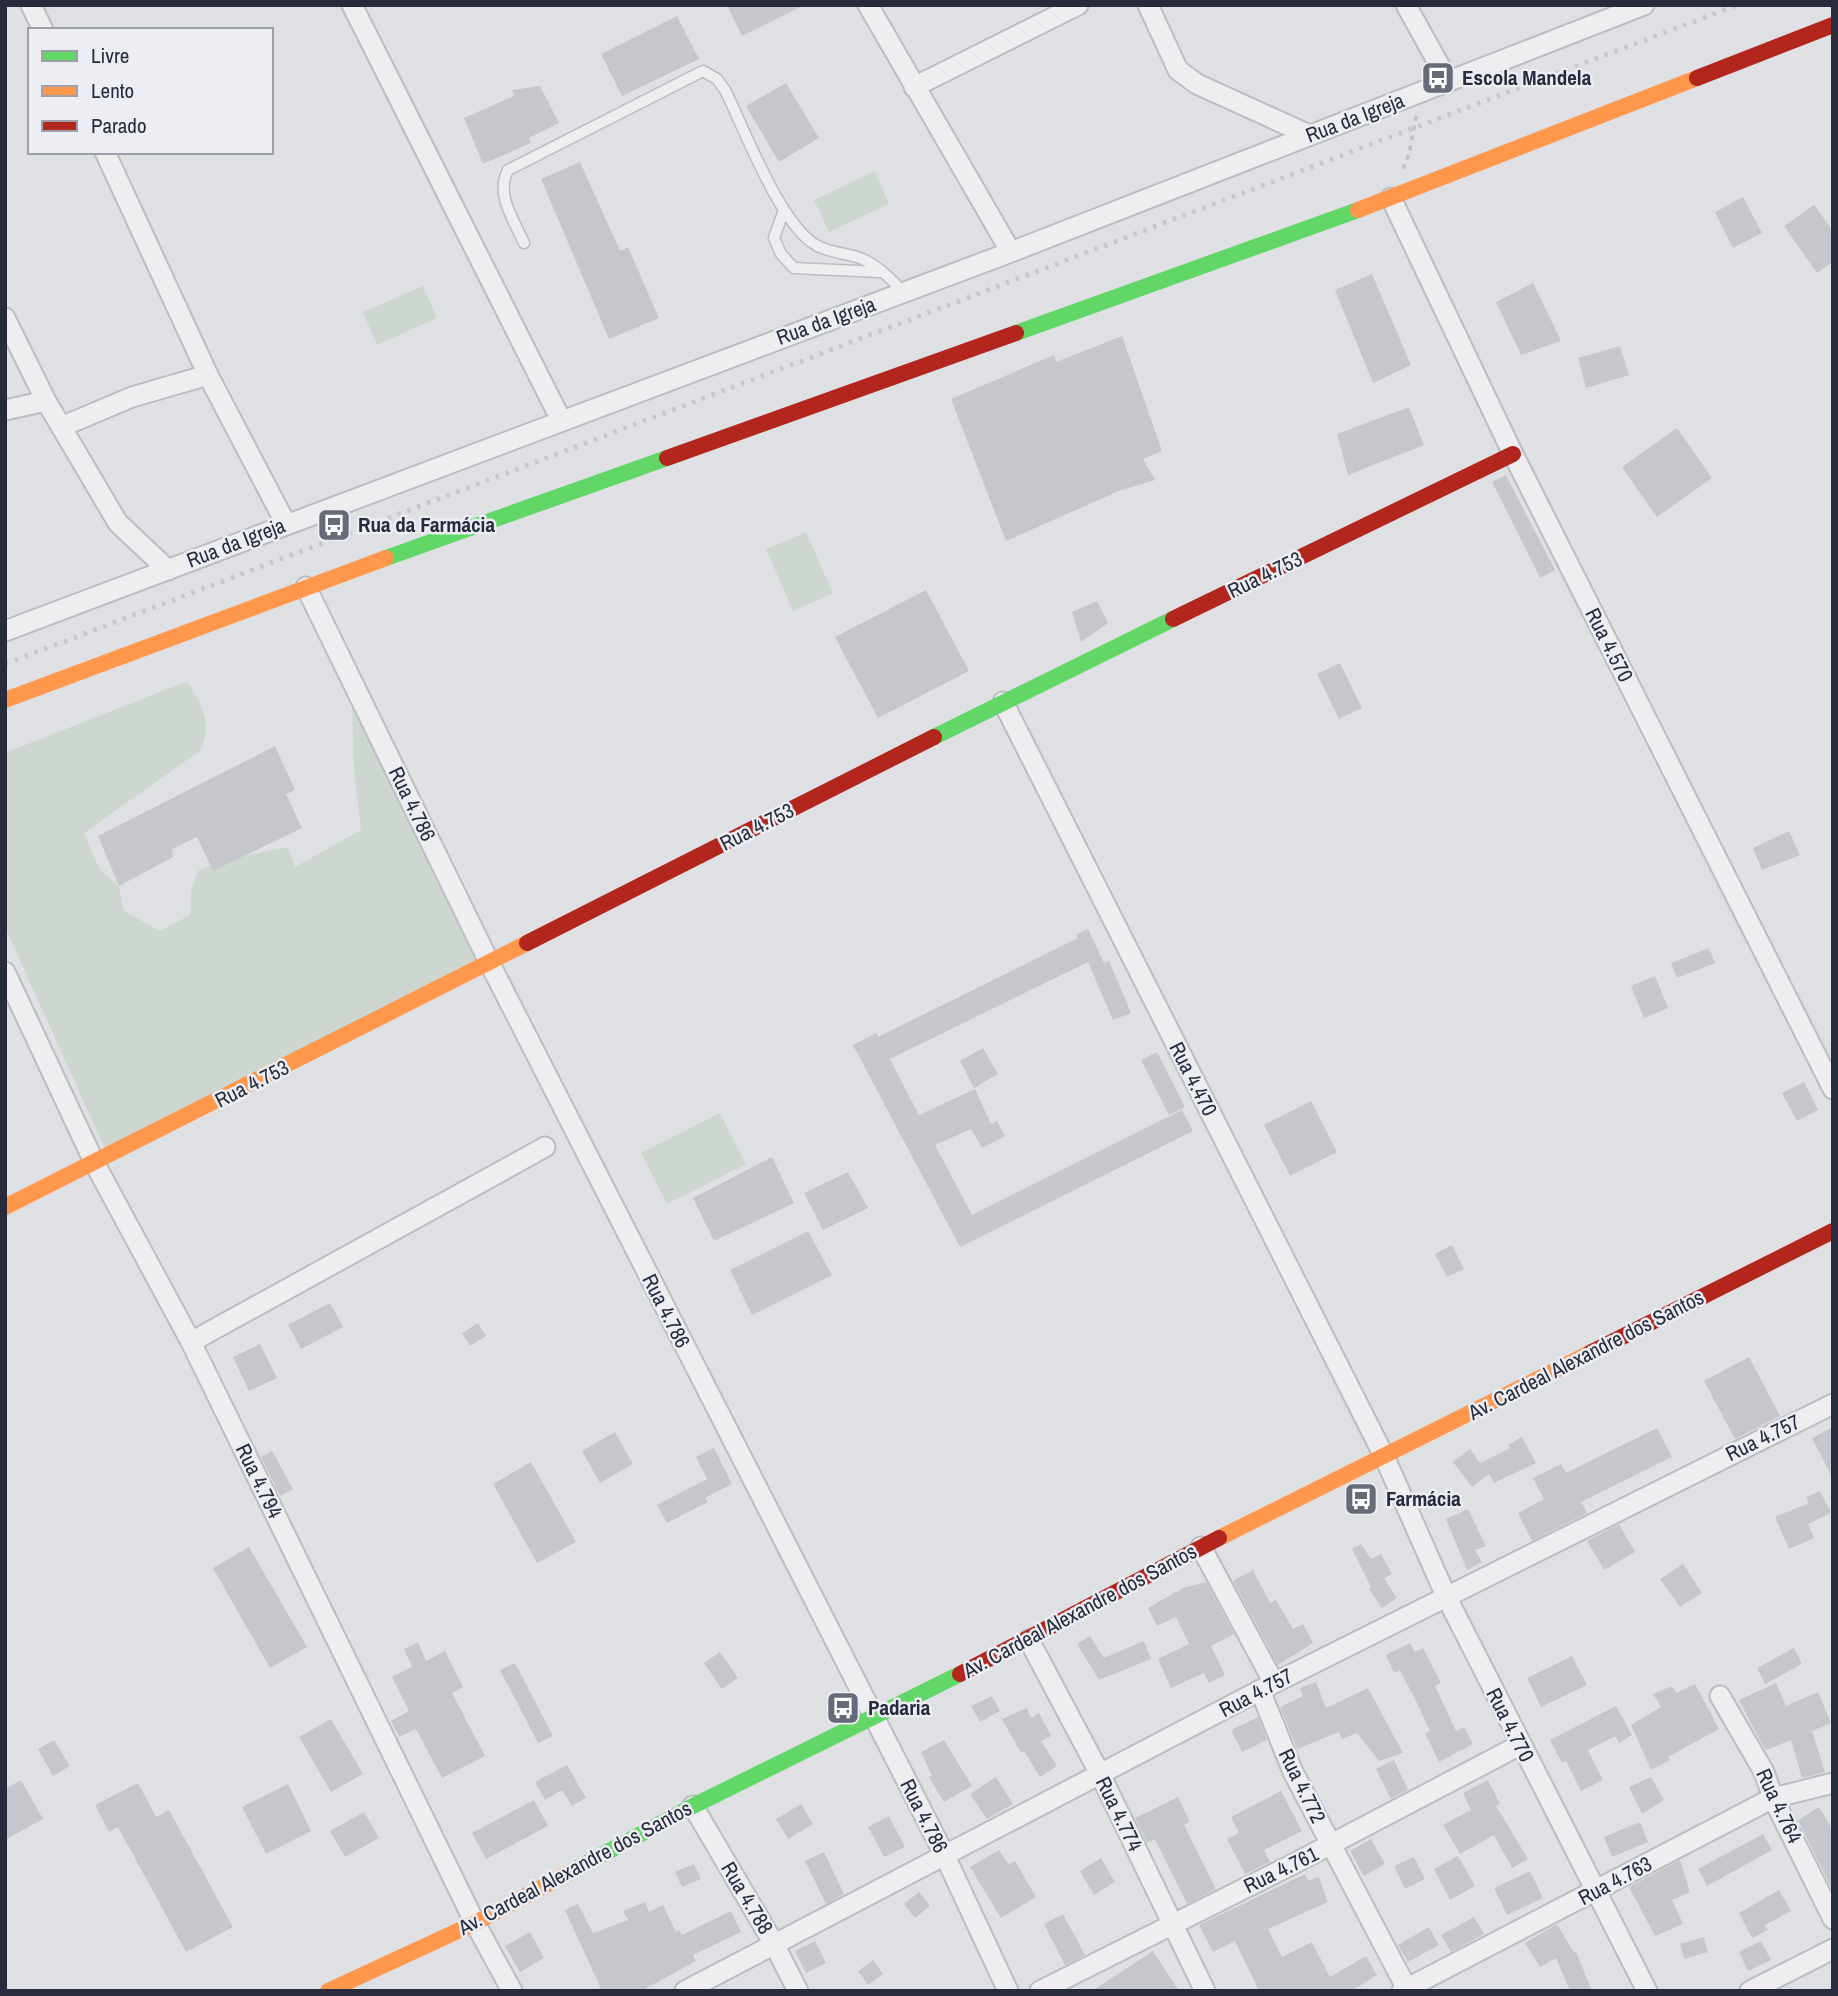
<svg xmlns="http://www.w3.org/2000/svg" width="1838" height="1996" font-family="'Archivo Narrow',sans-serif">
  <rect width="100%" height="100%" fill="#dfe0e4"/>
  <path fill="#cdd7cf" d="M875,171L889,204L829,232L814,200Z
    M423,286L437,318L377,345L363,312Z
    M806,532L833,593L793,611L766,549Z
    M187,681C203,708 212,719 201,750L84,833L100,870L119,886L124,911L160,931L190,915L191,892L198,871L219,861L288,847L295,867L361,830L354,771L352,703L490,964L105,1149L5,927V753Z
    M720,1113L746,1164L667,1204L641,1153Z"/>
  <path fill="#c6c7cc" d="M727,5H804L742,36Z
    M677,16L699,59L622,96L601,54Z
    M786,83L819,138L779,162L746,106Z
    M540,86L559,123L529,138L531,143L483,164L464,118L514,96L512,90Z
    M580,162L620,251L628,247L659,318L609,339L541,179Z
    M1743,197L1762,233L1733,248L1715,212Z
    M1814,205L1833,231V262L1817,273L1784,226Z
    M1372,274L1411,365L1373,383L1335,290Z
    M1533,283L1561,341L1521,355L1496,302Z
    M1122,336L1162,451L1143,459L1155,480L1119,491L1006,541L951,399L1054,355L1056,362Z
    M1620,346L1629,375L1586,388L1578,358Z
    M1409,407L1424,445L1348,475L1337,434Z
    M1677,428L1712,478L1657,517L1622,467Z
    M1506,475L1555,570L1540,578L1492,482Z
    M926,590L969,671L878,718L835,637Z
    M1097,601L1108,623L1081,642L1072,612Z
    M1340,663L1362,708L1339,719L1317,674Z
    M275,746L295,790L286,794L302,828L213,871L197,837L172,849L173,857L119,886L98,836Z
    M1789,831L1800,855L1762,870L1753,848Z
    M1088,929L1104,963L1109,961L1131,1013L1113,1020L1088,962L890,1059L919,1115L975,1089L991,1124L997,1121L1005,1136L982,1148L971,1129L935,1145L972,1215L1182,1110L1193,1131L960,1247L853,1045L876,1033L878,1037L1078,938L1076,935Z
    M1709,948L1715,963L1677,978L1671,963Z
    M1655,976L1668,1008L1644,1018L1631,986Z
    M983,1048L998,1074L974,1088L960,1061Z
    M1157,1052L1185,1107L1169,1115L1141,1060Z
    M1804,1082L1818,1110L1797,1121L1782,1093Z
    M1311,1101L1337,1152L1290,1176L1264,1125Z
    M772,1157L794,1203L714,1241L693,1198Z
    M848,1172L868,1208L823,1230L804,1193Z
    M808,1231L832,1275L752,1315L730,1270Z
    M1452,1245L1464,1269L1447,1277L1435,1254Z
    M330,1303L343,1327L301,1349L288,1325Z
    M478,1323L486,1336L470,1346L462,1333Z
    M260,1344L277,1378L249,1391L233,1357Z
    M1749,1357L1780,1416L1735,1439L1704,1381Z
    M1833,1427V1479L1812,1438Z
    M1657,1428L1672,1457L1581,1502L1587,1513L1532,1541L1518,1513L1544,1499L1533,1478L1561,1464L1566,1473Z
    M615,1432L633,1464L600,1483L582,1451Z
    M1522,1437L1536,1463L1494,1483L1489,1474L1472,1487L1453,1462L1470,1449L1480,1463L1510,1448L1508,1445Z
    M714,1448L732,1484L705,1498L708,1502L667,1523L657,1505L707,1479L696,1457Z
    M272,1451L293,1489L280,1496L261,1457Z
    M531,1462L576,1542L537,1563L493,1484Z
    M1820,1491L1831,1513L1808,1524L1814,1538L1789,1549L1775,1517L1809,1503L1806,1497Z
    M1468,1509L1486,1546L1475,1550L1482,1562L1467,1570L1446,1519Z
    M1619,1524L1635,1552L1604,1570L1587,1541Z
    M1361,1544L1371,1559L1381,1554L1392,1574L1384,1578L1397,1598L1382,1608L1369,1589L1371,1587L1352,1549Z
    M249,1547L307,1647L270,1668L213,1568Z
    M1683,1564L1702,1593L1680,1607L1660,1579Z
    M1253,1570L1270,1603L1276,1600L1293,1629L1303,1624L1313,1643L1278,1665L1233,1581Z
    M1206,1582L1234,1634L1211,1646L1225,1675L1209,1683L1204,1673L1171,1688L1158,1659L1189,1644L1176,1617L1157,1626L1148,1608L1183,1588Z
    M1090,1636L1104,1658L1144,1641L1151,1659L1099,1680L1077,1644Z
    M418,1642L426,1661L445,1651L463,1687L452,1693L485,1756L442,1778L416,1729L399,1737L391,1721L409,1711L392,1677L412,1667L404,1649Z
    M1410,1643L1415,1652L1423,1648L1441,1683L1435,1686L1456,1731L1464,1727L1473,1744L1439,1762L1425,1733L1430,1731L1418,1705L1400,1670L1394,1673L1386,1655Z
    M1794,1648L1802,1664L1765,1684L1757,1668Z
    M720,1652L738,1678L722,1689L704,1663Z
    M1572,1656L1587,1685L1541,1707L1527,1678Z
    M515,1663L553,1736L538,1743L500,1670Z
    M1316,1682L1326,1708L1368,1688L1403,1753L1379,1761L1357,1733L1342,1739L1339,1732L1297,1749L1280,1707L1303,1696L1300,1688Z
    M1776,1683L1786,1706L1818,1692L1831,1723L1812,1731L1825,1772L1802,1778L1791,1740L1766,1750L1757,1735L1739,1700Z
    M1695,1684L1719,1729L1668,1757L1670,1760L1651,1770L1631,1725L1661,1707L1653,1694L1672,1686L1676,1693Z
    M992,1696L1000,1711L980,1722L971,1706Z
    M1616,1706L1632,1735L1619,1743L1615,1736L1588,1750L1603,1780L1581,1791L1566,1761L1562,1763L1550,1740Z
    M1027,1708L1031,1718L1039,1713L1051,1736L1041,1741L1057,1766L1040,1777L1024,1751L1021,1753L1002,1719Z
    M1258,1717L1267,1740L1242,1752L1231,1730Z
    M331,1719L363,1774L331,1792L299,1737Z
    M54,1740L70,1766L53,1776L38,1749Z
    M944,1740L972,1786L944,1802L929,1777L932,1776L921,1752Z
    M1394,1760L1408,1790L1391,1799L1376,1769Z
    M567,1765L586,1798L572,1806L562,1790L545,1800L535,1782Z
    M996,1777L1013,1804L987,1819L970,1794Z
    M1651,1777L1664,1800L1642,1814L1629,1787Z
    M21,1780L43,1819L5,1840V1789Z
    M1488,1780L1500,1804L1496,1806L1528,1859L1512,1868L1494,1835L1460,1854L1443,1825L1471,1810L1463,1793Z
    M138,1783L156,1817L169,1810L233,1927L186,1952L118,1827L109,1832L95,1805Z
    M288,1784L311,1831L266,1854L242,1807Z
    M1281,1791L1302,1831L1264,1850L1270,1862L1245,1874L1227,1839L1239,1833L1231,1817Z
    M1178,1797L1190,1822L1184,1825L1216,1889L1187,1904L1155,1839L1147,1843L1135,1818Z
    M534,1800L548,1826L486,1859L472,1833Z
    M801,1804L813,1824L788,1839L776,1819Z
    M1819,1807L1833,1830V1891L1798,1820Z
    M364,1812L379,1838L345,1857L330,1831Z
    M889,1816L905,1847L884,1857L868,1827Z
    M1640,1822L1648,1842L1612,1857L1604,1837Z
    M1763,1834L1772,1850L1707,1886L1698,1869Z
    M1371,1839L1385,1864L1364,1876L1350,1851Z
    M999,1850L1008,1864L1015,1861L1036,1897L1001,1918L970,1867Z
    M824,1852L844,1894L826,1904L805,1861Z
    M1458,1856L1475,1886L1450,1900L1434,1869Z
    M1414,1857L1425,1879L1405,1889L1394,1866Z
    M1101,1858L1115,1882L1094,1895L1080,1871Z
    M1680,1860L1690,1892L1672,1900L1683,1924L1655,1936L1629,1887Z
    M694,1864L701,1879L682,1887L675,1872Z
    M1530,1871L1543,1898L1507,1915L1494,1888Z
    M1305,1874L1308,1881L1319,1877L1328,1902L1268,1929L1282,1957L1312,1942L1330,1977L1366,1956L1377,1975L1351,1991H1259L1235,1941L1213,1952L1199,1925Z
    M1779,1890L1791,1911L1765,1925L1768,1930L1752,1938L1739,1913Z
    M919,1892L930,1906L915,1918L904,1904Z
    M645,1902L649,1912L663,1905L676,1932L679,1930L682,1935L731,1911L741,1932L693,1955L696,1961L641,1991H602L565,1910L578,1904L593,1933L628,1920L623,1911Z
    M1063,1914L1085,1955L1065,1965L1044,1924Z
    M1474,1917L1484,1934L1451,1952L1441,1935Z
    M1557,1924L1574,1953L1576,1952L1592,1991H1570L1556,1958L1540,1967L1525,1943Z
    M1429,1927L1439,1945L1408,1962L1398,1945Z
    M530,1932L544,1958L520,1972L505,1946Z
    M1704,1937L1708,1952L1684,1959L1680,1944Z
    M815,1941L826,1963L806,1973L795,1951Z
    M1761,1941L1771,1960L1748,1971L1739,1952Z
    M1153,1951L1179,1991H1092Z
    M873,1960L883,1974L868,1985L858,1971Z"/>
  <g fill="none" stroke-linecap="round" stroke-linejoin="round">
    <defs>
      <path id="lane" d="M784,210L774,238L781,254L794,268L879,272
        M524,243C514,220 495,194 508,170L703,71L717,79L725,90C744,128 780,225 816,245C827,252 844,253 857,257C876,263 890,278 903,292"/>
      <path id="street" d="M31,5L43,30
        M352,5L561,420
        M868,5L1011,252
        M1148,5L1178,70L1197,84L1309,135
        M1406,5L1448,81
        M914,87L1078,5
        M105,152L208,375L286,524
        M1391,198L1513,454L1833,1089
        M5,318L46,401L118,523L168,570
        M5,410L46,401
        M61,427L132,397L208,375
        M306,587L490,964L945,1856L1008,1991
        M5,631L1011,252L1644,5
        M1003,702L1384,1456L1446,1596L1647,1991
        M5,972L95,1164L191,1342L475,1923L512,1991
        M191,1342L545,1147
        M1201,1547L1274,1683
        M1029,1640L1101,1776L1205,1991
        M1260,1690L1293,1772L1408,1991
        M1720,1696L1764,1772L1773,1798L1833,1919
        M693,1806L774,1944L798,1991
        M685,1991L1274,1683L1833,1404
        M1040,1991L1297,1862L1520,1745
        M1402,1991L1773,1798L1833,1783
        M1750,1991L1833,1949"/>
    </defs>
    <use href="#lane" stroke="#bcbdc1" stroke-width="13"/>
    <use href="#street" stroke="#bcbdc1" stroke-width="23"/>
    <path stroke="#c1c1c7" stroke-width="3.5" stroke-dasharray="5 5" stroke-linecap="butt" d="M1403,169L1409,154L1417,112"/>
    <use href="#lane" stroke="#eeeef1" stroke-width="10"/>
    <use href="#street" stroke="#eeeef1" stroke-width="19"/>
    <path stroke="#63d668" stroke-width="16" d="M1016,333L1358,210
      M386,558L667,458
      M934,737L1173,619
      M574,1870L693,1806L960,1674"/>
    <path stroke="#ff974d" stroke-width="16" d="M1358,210L1697,78
      M5,700L386,558
      M5,1207L527,943
      M1219,1538L1590,1353
      M328,1991L475,1923L574,1870"/>
    <path stroke="#b3261e" stroke-width="16" d="M1697,78L1833,25
      M667,458L1016,333
      M1173,619L1513,454
      M527,943L934,737
      M1590,1353L1833,1231
      M960,1674L1219,1538"/>
    <path stroke="#c7c8cc" stroke-width="5" stroke-dasharray="3.5 7" stroke-linecap="butt" d="M5,664L1737,5"/>
  </g>
  <defs>
    <symbol id="bus-square" viewBox="-11 -11 22 22"><rect x="-9" y="-9" width="18" height="18" rx="4" fill="#676a77" stroke="#eceef4"/><path d="M-5-6H5V4H4V6H2V4H-2V6H-4V4H-5ZM-3.5-4V0h7V-4ZM-3.5 1.2v1.5H-2V1.2ZM2 1.2v1.5H3.5V1.2Z" fill="#fff"/></symbol>
  </defs>
  <g fill-rule="evenodd">
    <use href="#bus-square" x="1419" y="59" width="38" height="38"/>
    <use href="#bus-square" x="315" y="506" width="38" height="38"/>
    <use href="#bus-square" x="1342" y="1480" width="38" height="38"/>
    <use href="#bus-square" x="824" y="1689" width="38" height="38"/>
  </g>
  <g text-anchor="middle" stroke-width="5" stroke-linejoin="round" paint-order="stroke">
    <g font-size="21" font-weight="bold" fill="#272b3c" stroke="#eceef4" text-anchor="start">
      <text x="1462" y="85">Escola Mandela</text>
      <text x="358" y="532">Rua da Farmácia</text>
      <text x="1386" y="1506">Farmácia</text>
      <text x="868" y="1715">Padaria</text>
    </g>
    <g font-size="21" fill="#272b3c" stroke="#eceef4">
      <text transform="translate(1355 118) rotate(-21)" y="7">Rua da Igreja</text>
      <text transform="translate(826 321) rotate(-20)" y="7">Rua da Igreja</text>
      <text transform="translate(236 543) rotate(-21)" y="7">Rua da Igreja</text>
      <text transform="translate(1265 575) rotate(-26)" y="7">Rua 4.753</text>
      <text transform="translate(1609 645) rotate(63)" y="7">Rua 4.570</text>
      <text transform="translate(412 804) rotate(64)" y="7">Rua 4.786</text>
      <text transform="translate(757 827) rotate(-27)" y="7">Rua 4.753</text>
      <text transform="translate(1193 1079) rotate(63)" y="7">Rua 4.470</text>
      <text transform="translate(252 1084) rotate(-27)" y="7">Rua 4.753</text>
      <text transform="translate(666 1311) rotate(63)" y="7">Rua 4.786</text>
      <text transform="translate(1586 1355) rotate(-27)" y="7">Av. Cardeal Alexandre dos Santos</text>
      <text transform="translate(1763 1438) rotate(-26)" y="7">Rua 4.757</text>
      <text transform="translate(259 1481) rotate(64)" y="7">Rua 4.794</text>
      <text transform="translate(1080 1611) rotate(-28)" y="7">Av. Cardeal Alexandre dos Santos</text>
      <text transform="translate(1256 1693) rotate(-28)" y="7">Rua 4.757</text>
      <text transform="translate(1510 1725) rotate(63)" y="7">Rua 4.770</text>
      <text transform="translate(1302 1786) rotate(64)" y="7">Rua 4.772</text>
      <text transform="translate(1779 1806) rotate(65)" y="7">Rua 4.764</text>
      <text transform="translate(1119 1814) rotate(64)" y="7">Rua 4.774</text>
      <text transform="translate(924 1816) rotate(63)" y="7">Rua 4.786</text>
      <text transform="translate(575 1868) rotate(-28)" y="7">Av. Cardeal Alexandre dos Santos</text>
      <text transform="translate(1281 1870) rotate(-26)" y="7">Rua 4.761</text>
      <text transform="translate(1615 1881) rotate(-28)" y="7">Rua 4.763</text>
      <text transform="translate(747 1898) rotate(59)" y="7">Rua 4.788</text>
    </g>
  </g>
  <rect width="1838" height="1996" fill="none" stroke="#272b3c" stroke-width="14"/>
  <rect x="28" y="28" width="245" height="126" fill="#eceef4" stroke="#9da0aa" stroke-width="2"/>
  <rect x="42" y="51" width="35" height="10" fill="#63d668" stroke="#9da0aa" stroke-width="2"/>
  <text x="91" y="63" font-size="21" fill="#272b3c">Livre</text>
  <rect x="42" y="86" width="35" height="10" fill="#ff974d" stroke="#9da0aa" stroke-width="2"/>
  <text x="91" y="98" font-size="21" fill="#272b3c">Lento</text>
  <rect x="42" y="121" width="35" height="10" fill="#b3261e" stroke="#9da0aa" stroke-width="2"/>
  <text x="91" y="133" font-size="21" fill="#272b3c">Parado</text>
</svg>
